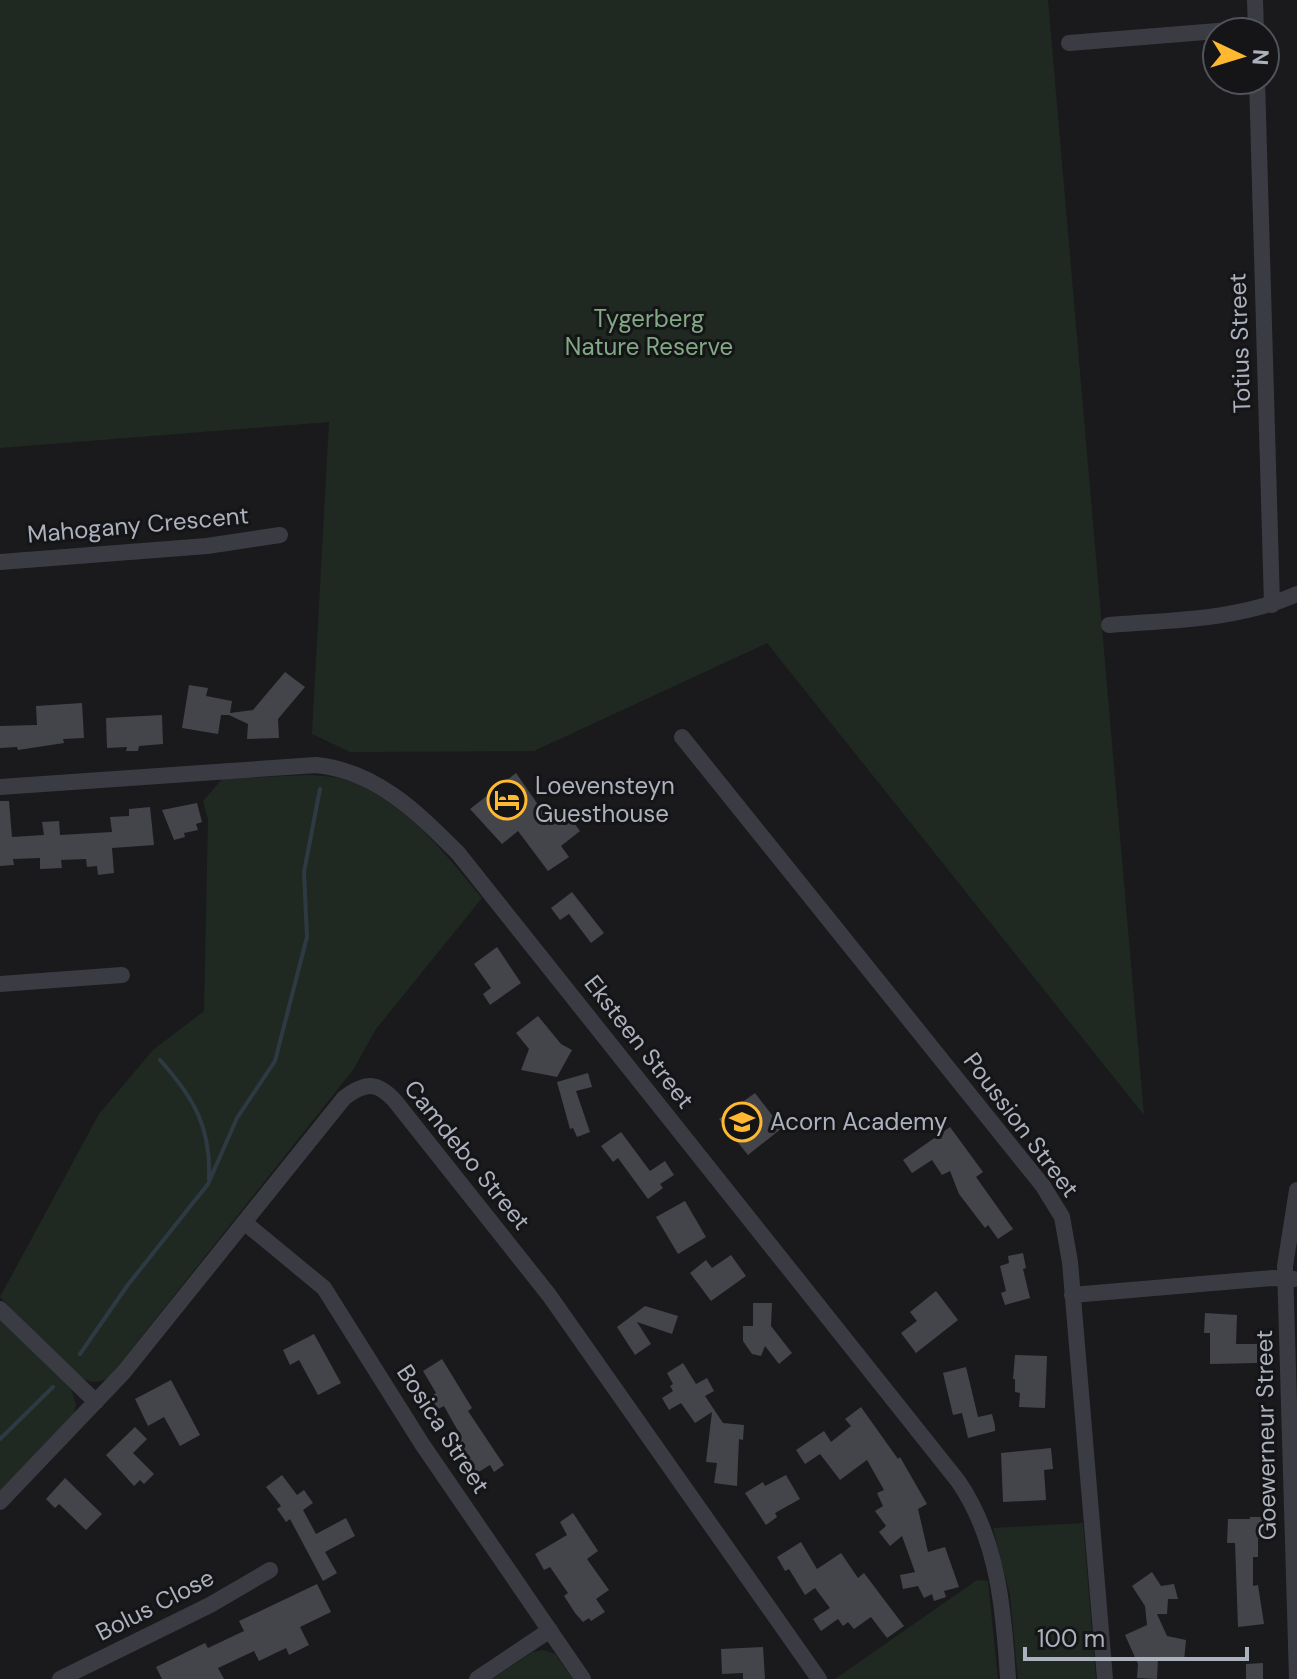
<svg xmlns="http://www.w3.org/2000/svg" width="1297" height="1679" font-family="'DM Sans',sans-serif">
  <rect width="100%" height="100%" fill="#1a1a1d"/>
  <path fill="#1f2921" d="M0,0H1048L1144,1115L767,643L534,751L350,752L312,734L329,422L0,448Z
    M307,775C322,776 337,776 351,782C405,802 446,854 482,898L376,1029L353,1070L110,1376C103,1381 96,1384 87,1380C69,1373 17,1314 0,1297L99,1114L153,1050L204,1011L208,820L203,801L222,779Z
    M0,1320L71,1389L76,1405L73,1416L0,1492Z
    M1083,1523L1096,1679H1018L1010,1595L993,1528Z
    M977,1580L988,1581L998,1679H835Z
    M544,1650L555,1654L573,1679H492L533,1652Z"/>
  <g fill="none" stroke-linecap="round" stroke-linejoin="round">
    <path stroke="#2e3a43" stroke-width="4" d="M160,1060C194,1098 211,1127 209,1179
      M80,1354L127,1286L208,1184L237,1118L275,1061L307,937L304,872L320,789
      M0,1439L53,1387"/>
  </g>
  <path fill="#44454a" d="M285,672L305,687L278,719L279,738L247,739L248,724L229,715H221L218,734L182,728L189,685L208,688L206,696L232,701L230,713L253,710Z
    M82,703L84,738L63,739L64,743L18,750L17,747L0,748V726L37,725L36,706Z
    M162,715L163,744L139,746L138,751H126L127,747L107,748L106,718Z
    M516,773L550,822L565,811L580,831L561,846L569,857L548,871L518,831L502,844L470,809Z
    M0,801H9L12,837L44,835L42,822L59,821L60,835L112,832L110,817L129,816V809L150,807L154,845L112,848L114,873L98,875L97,866L87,867L86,859L61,860L62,868L40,869V858L13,859L14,865L0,866Z
    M197,803L202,822L196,824L198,830L184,833L185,837L174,840L162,810Z
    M572,892L604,933L591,943L569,914L560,920L551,908Z
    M497,947L521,983L490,1005L483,994L491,988L474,964Z
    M538,1016L561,1044L572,1050L557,1077L521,1070L529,1049L516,1033Z
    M588,1073L592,1087L576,1091L590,1132L577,1137L573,1128L570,1129L557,1082Z
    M755,1093L782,1128L748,1155L719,1119Z
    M950,1127L983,1172L976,1177L1013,1229L998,1239L988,1225L985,1228L959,1194L950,1171L942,1175L932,1160L912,1173L903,1160Z
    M621,1132L650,1171L665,1161L674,1175L660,1184L663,1188L648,1199L618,1158L613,1162L601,1146Z
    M685,1201L706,1237L678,1254L656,1217Z
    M1023,1253L1026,1268L1023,1269L1030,1298L1005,1305L1001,1293L1006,1291L1000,1266L1009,1263L1008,1256Z
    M731,1255L746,1276L711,1301L690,1273L706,1260L712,1268Z
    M936,1291L958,1320L916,1353L901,1333L917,1321L910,1312Z
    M753,1303H772L771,1326L792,1353L779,1364L765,1346L761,1356L752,1354L743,1341V1326H753Z
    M645,1306L678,1316L672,1334L637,1322L651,1344L635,1355L617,1327Z
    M1205,1313L1237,1315L1236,1344H1257V1363L1210,1364V1333H1204Z
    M314,1334L341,1383L318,1395L299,1360L290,1365L283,1350Z
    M1015,1355L1047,1356L1045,1408L1019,1407L1020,1393L1015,1392V1379H1013Z
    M442,1359L472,1408L468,1411L504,1465L494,1472L490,1465L477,1473L451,1436L458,1431L444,1406L438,1409L430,1397L436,1393L423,1371Z
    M683,1363L696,1384L707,1378L714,1391L705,1396L723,1423L744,1425L743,1440L739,1439L737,1486L714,1483L717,1463L706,1462L712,1412L695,1423L681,1403L669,1410L662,1398L673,1391L670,1386L673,1384L667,1373Z
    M966,1367L978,1417L992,1414L995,1426V1431L968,1438L962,1413L953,1415L943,1373Z
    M171,1380L200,1435L180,1446L164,1417L148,1426L135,1399Z
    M861,1407L898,1459L900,1457L927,1504L918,1509L928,1552L945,1547L959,1587L944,1591L946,1597L934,1601L932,1594L924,1598L918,1586L903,1589L900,1575L915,1572L902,1536L890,1546L879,1532L886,1526L875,1511L883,1506L877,1493L884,1490L867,1460L840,1480L820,1454L805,1464L796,1450L824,1431L831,1442L851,1426L845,1419Z
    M135,1427L147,1439L133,1453L154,1474L144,1484L140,1480L134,1486L106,1455Z
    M1051,1448L1053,1469L1044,1470L1046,1500L1003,1502L1001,1453Z
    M282,1475L297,1495L304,1490L313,1503L303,1510L316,1534L346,1518L355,1536L325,1552L337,1573L323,1581L290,1519L286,1522L277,1509L281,1506L266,1487Z
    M786,1475L800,1499L775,1513L777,1517L766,1525L745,1493L763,1482L765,1486Z
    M65,1478L102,1514L86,1530L59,1504L55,1508L46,1499Z
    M573,1513L598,1551L587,1559L609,1590L596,1599L605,1612L591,1621L589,1618L583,1622L575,1613L564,1596L568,1593L550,1567L544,1570L535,1554L567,1535L560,1522Z
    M1250,1517H1266L1265,1539H1258V1557H1253V1586L1258,1585L1264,1624L1238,1627L1235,1543H1227L1228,1519H1250Z
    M801,1542L817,1569L841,1553L858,1578L864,1573L904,1626L887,1638L871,1617L854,1629L848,1622L843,1626L838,1619L821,1631L813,1619L830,1608L815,1588L805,1595L789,1569L785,1571L777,1557Z
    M1152,1572L1161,1586L1174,1584L1178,1599H1168L1167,1614H1157L1167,1636L1186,1640L1184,1661L1158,1659L1157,1679L1137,1678L1138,1664L1125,1635L1147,1625L1145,1606L1132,1586Z
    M317,1584L331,1612L300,1627L309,1645L289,1655L286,1648L259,1661L254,1651L218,1668L224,1679H162L156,1667L205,1643L208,1648L244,1631L239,1621Z
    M763,1647L765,1679H743V1673L722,1674L721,1649Z
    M1263,1663V1679H1246V1664Z"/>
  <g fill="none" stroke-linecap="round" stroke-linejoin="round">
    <path stroke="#3b3c43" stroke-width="16" d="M1255,0L1256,32
      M1069,43L1255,28
      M1257,80L1272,605
      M0,562L207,546L280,535
      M1109,625C1173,620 1238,620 1297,594
      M682,737L1043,1186L1062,1217L1070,1262L1105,1679
      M0,787L316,765C376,771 417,812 458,853L958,1481C998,1539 1004,1611 1008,1679
      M0,984L122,975
      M244,1222L324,1288L422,1444L583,1679
      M1072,1295L1273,1278L1294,1279
      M0,1309L96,1402
      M0,1502L123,1373L344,1098C365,1082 377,1081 395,1101L549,1295L819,1679
      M60,1679L210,1605L270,1570
      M477,1679L550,1630
      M1297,1679L1285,1266L1297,1190"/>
  </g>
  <defs>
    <symbol id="hotel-ring" viewBox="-11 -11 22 22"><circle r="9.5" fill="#151518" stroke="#ffb930" stroke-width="1.5"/><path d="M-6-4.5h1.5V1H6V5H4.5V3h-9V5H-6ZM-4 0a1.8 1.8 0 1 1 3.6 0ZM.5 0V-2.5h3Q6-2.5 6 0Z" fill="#ffb930"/></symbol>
    <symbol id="school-ring" viewBox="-11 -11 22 22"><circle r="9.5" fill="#151518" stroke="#ffb930" stroke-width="1.5"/><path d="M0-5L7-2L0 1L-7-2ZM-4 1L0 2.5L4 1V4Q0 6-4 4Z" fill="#ffb930"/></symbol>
  </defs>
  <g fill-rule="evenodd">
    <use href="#hotel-ring" x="485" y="778" width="44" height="44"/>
    <use href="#school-ring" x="720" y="1100" width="44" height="44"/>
  </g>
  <g text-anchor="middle" stroke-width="6" stroke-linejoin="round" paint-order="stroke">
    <g font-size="24" fill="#81aa84" stroke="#151518">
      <text x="649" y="327">Tygerberg<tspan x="649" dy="28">Nature Reserve</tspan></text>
    </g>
    <g font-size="24" fill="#acb1be" stroke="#151518">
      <text transform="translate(1240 343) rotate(-92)" y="8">Totius Street</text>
      <text transform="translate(138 525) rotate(-5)" y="8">Mahogany Crescent</text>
      <text transform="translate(639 1042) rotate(52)" y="8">Eksteen Street</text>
      <text transform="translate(1021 1125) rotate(53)" y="8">Poussion Street</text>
      <text transform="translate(467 1155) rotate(51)" y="8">Camdebo Street</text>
      <text transform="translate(443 1429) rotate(57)" y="8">Bosica Street</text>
      <text transform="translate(1266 1435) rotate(-91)" y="8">Goewerneur Street</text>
      <text transform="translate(155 1605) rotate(-27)" y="8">Bolus Close</text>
    </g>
    <g font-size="24" fill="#acb1be" stroke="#151518" text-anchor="start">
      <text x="535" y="794">Loevensteyn<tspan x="535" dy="28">Guesthouse</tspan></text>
      <text x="770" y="1130">Acorn Academy</text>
    </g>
  </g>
  <g transform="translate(1241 56) rotate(94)"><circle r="38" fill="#151518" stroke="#51535a" stroke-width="2"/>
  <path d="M0-6L14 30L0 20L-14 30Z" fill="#ffb930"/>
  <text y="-12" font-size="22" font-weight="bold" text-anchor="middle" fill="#acb1be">N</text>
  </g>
  <path d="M1025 1647v12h222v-12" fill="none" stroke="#acb1be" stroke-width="4"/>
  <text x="1037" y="1647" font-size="24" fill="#acb1be" stroke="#151518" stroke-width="6" paint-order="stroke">100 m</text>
</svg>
